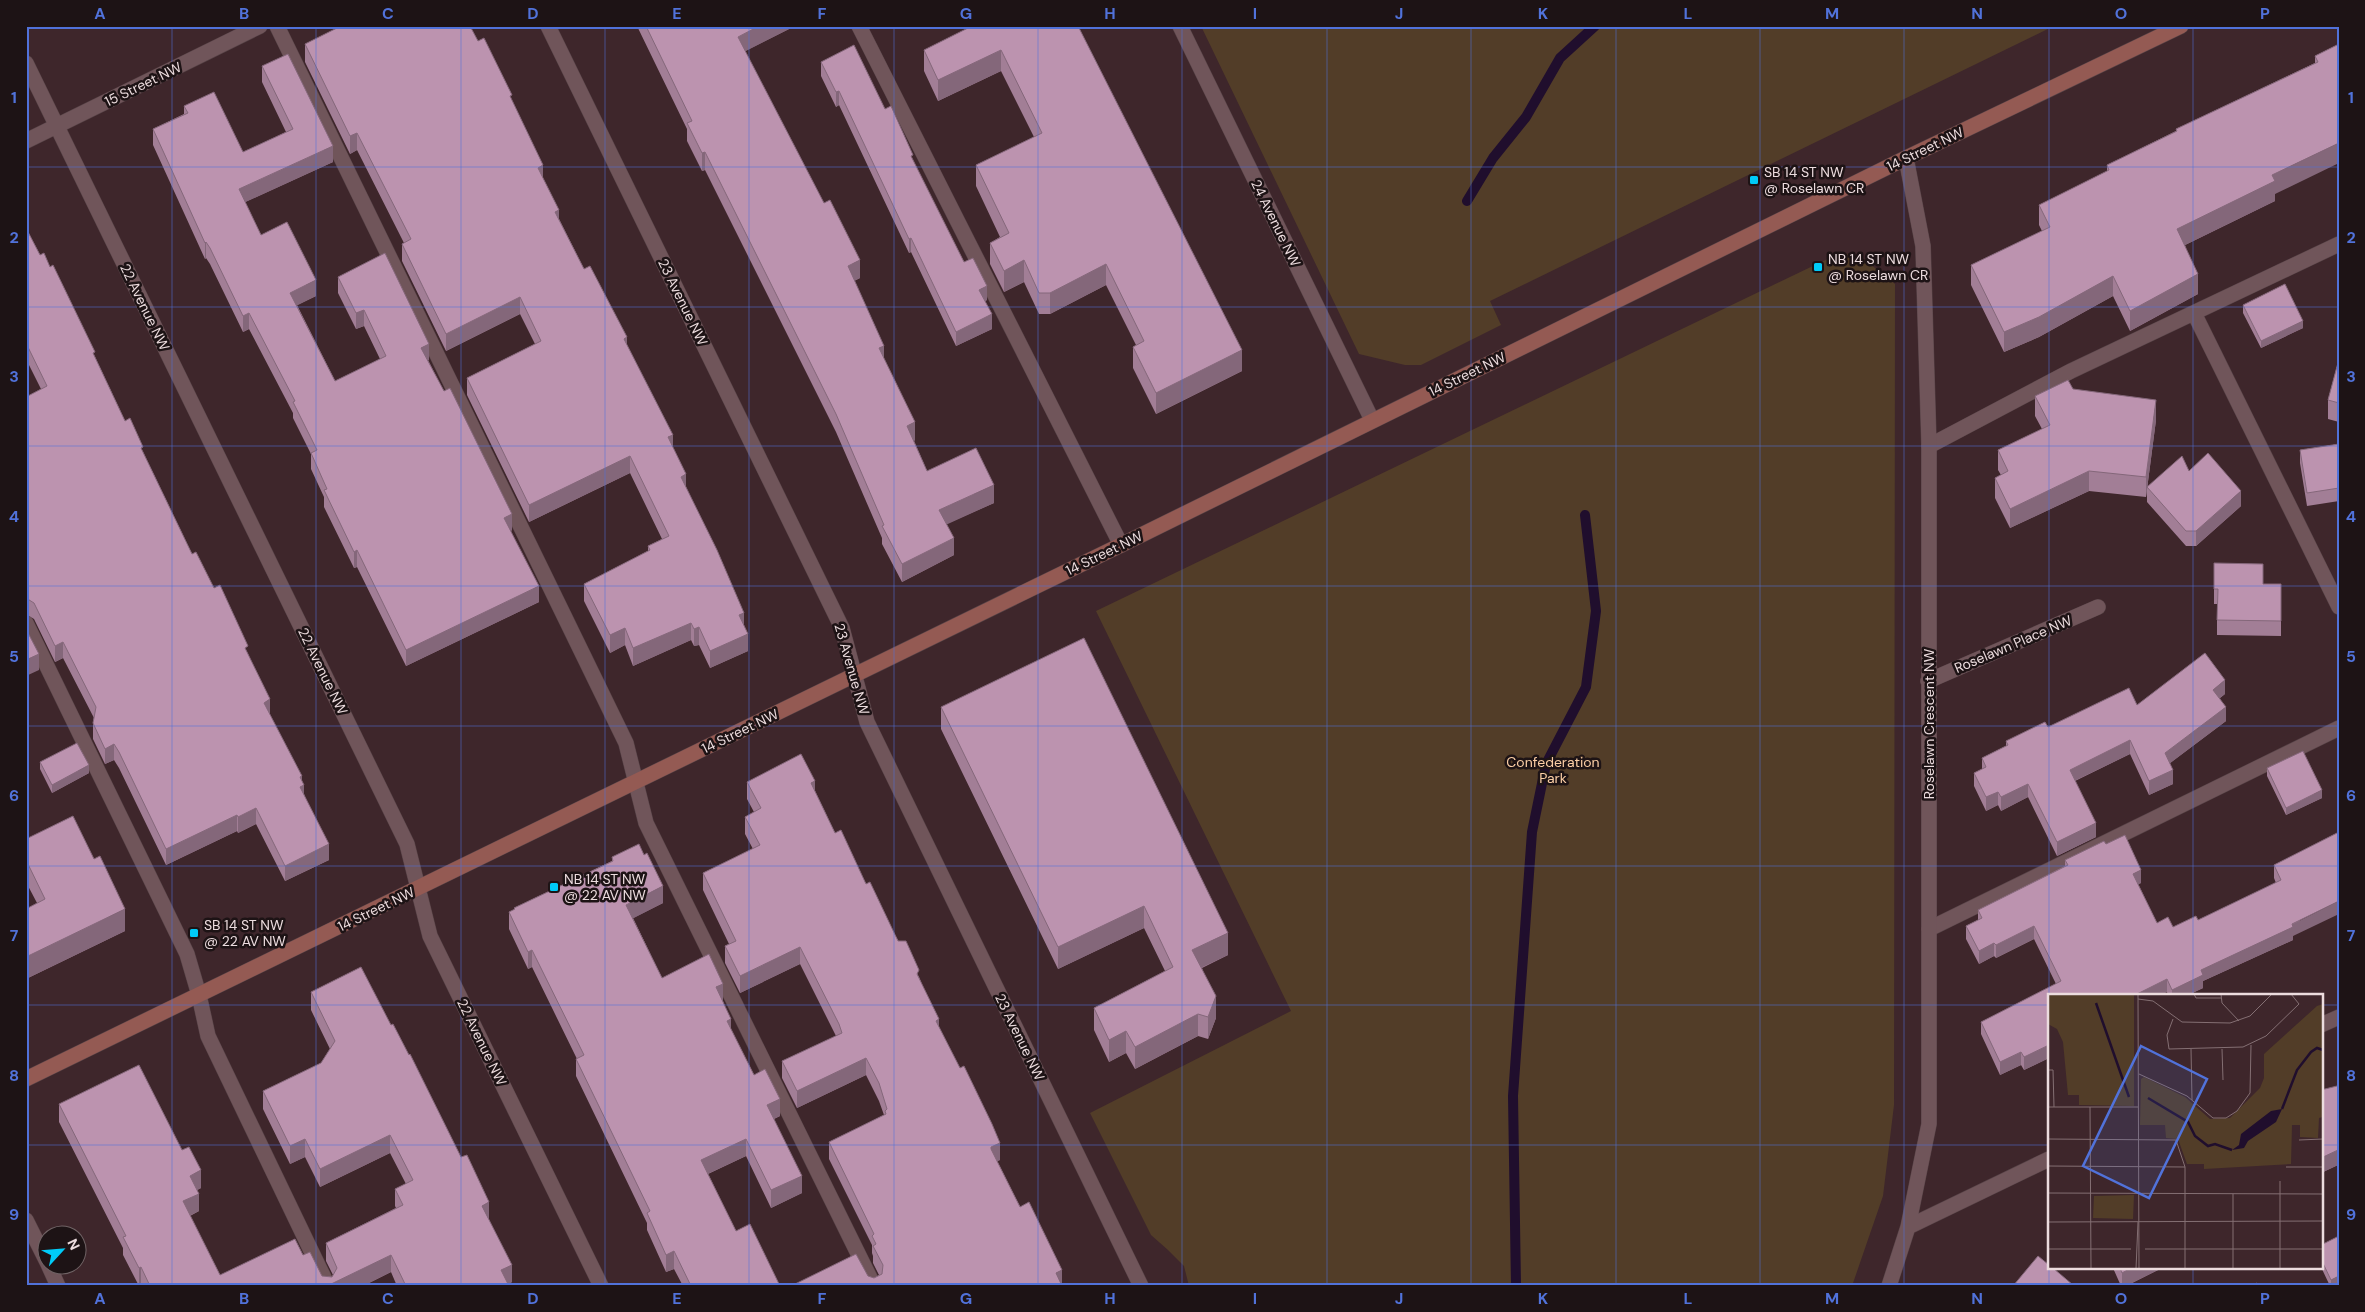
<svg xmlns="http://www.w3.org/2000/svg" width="2365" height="1312" font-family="'DM Sans',sans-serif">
  <rect width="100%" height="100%" fill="#3e262b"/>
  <path fill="#523d28" d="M1201,26H2054L1490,301L1501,325L1421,365H1405L1359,354Z
    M1842,252L1865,260L1895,284L1894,1105L1883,1196L1852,1286H1189L1184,1266L1168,1250L1151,1235L1090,1113L1291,1011L1096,611Z"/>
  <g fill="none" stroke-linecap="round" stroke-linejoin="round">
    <path stroke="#200e2d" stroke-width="10" d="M1467,201L1493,158L1526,117L1560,58L1595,26
      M1516,1286L1513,1096L1532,832L1546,764L1586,687L1596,611L1585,515"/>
    <defs>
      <path id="service" d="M277,26L626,743L646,823L874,1286
        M859,26L1121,545
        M2194,313L2339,607
        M1929,446L2071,371L2339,244
        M26,623L187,954L199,995L208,1036L328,1286
        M1929,929L2339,728"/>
      <path id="minor" d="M548,26L842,628L867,722L1141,1286
        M26,63L407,844L430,936L601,1286
        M26,141L260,26
        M1928,681L2098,607
        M2321,1025L2339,1017
        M26,1220L48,1264
        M1908,1227L2049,1159
        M48,1264L58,1286
        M1889,1286L1908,1227L1929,1124V446L1923,246L1906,158"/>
      <path id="tertiary" d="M1180,26L1372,420"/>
      <path id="secondary" d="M26,1079L1121,545L1906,158L2181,26"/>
    </defs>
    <use href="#service" stroke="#584448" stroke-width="16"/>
    <use href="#minor" stroke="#584448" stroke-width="16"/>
    <use href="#tertiary" stroke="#584448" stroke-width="16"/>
    <use href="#secondary" stroke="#584448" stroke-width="16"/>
    <use href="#service" stroke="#70555a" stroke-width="15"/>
    <use href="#minor" stroke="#70555a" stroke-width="15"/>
    <use href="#tertiary" stroke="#70555a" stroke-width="15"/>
    <use href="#secondary" stroke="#945a53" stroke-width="15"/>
  </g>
  <path fill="#a27e96" d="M637,26H795L745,51L860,278L854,281L915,440L914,441L927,471L994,503L946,524L954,555L902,582L882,544V538L836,432L705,170L702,171L687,141V129Z
    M1078,26L1242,371L1156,414L1133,368V347L1136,345L1106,285L1050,314H1039L1024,282L1004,292L990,264V243L1000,237L976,186V165L1034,137L1001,71L938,101L924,71V50Z
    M478,41L512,102L559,219L584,269L627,346L673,448L686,487L744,625L748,651L710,668L699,645L694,646L691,640L633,666L625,645L610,653L584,601V584L648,551V546L662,539L630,473L529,522L467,395V378L535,344L520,314L446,351L402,261V244L404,243L357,150L350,154L305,62V44Z
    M2339,44L2275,194V201L2185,245L2198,294L2130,331L2113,296L2039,337L2004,352L1971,285V265L2042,231L2039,225V205L2107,172V165L2176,131V129L2315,63V56Z
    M821,62L885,109L913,161L964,262L987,300L985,301L992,329L956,346L911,252L909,253L839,105L836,107L821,76Z
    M262,66L333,162L245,202L261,235L316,296L297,305L335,381L380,359L364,326L356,329L338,293V277L429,360H428L512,530L511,531L539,602L406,666L357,567L354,568L324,507V497L311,469V454L293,418V413L249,329L243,332L210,264L206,258L205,259L153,145V129L184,114V106L243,152L286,132L262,82Z
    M26,228L40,255L95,357L125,421L143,452L192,554L214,588L248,654L270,715L302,781L304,794L329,860L285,881L256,824L238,833L237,831L166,865L119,768L114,760L105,764L93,739V723L94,718L63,658L55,662L34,619L26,614V397L41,389L26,359Z
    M2243,305L2303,328L2261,348L2243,313Z
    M2339,359V422L2328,419V400Z
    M2073,389L2156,420L2146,497L2089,491L2010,528L1995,498V478L2001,475L1998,470V450L2042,429L2035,416V396Z
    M2339,444V501L2307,506L2300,463V450Z
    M2189,471L2241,506L2196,546H2186L2147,502V487Z
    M2214,563L2263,584H2281V636L2217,635V604H2214Z
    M2225,694L2220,698L2226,721L2170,763L2173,784L2149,795L2130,754L2075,781L2096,837L2057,856L2028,797L2001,811L1998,805L1986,811L1974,786V773L1982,769V758L2006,746V741L2048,727L2137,705Z
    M941,707L1228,955L1202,968L1216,1018L1208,1039L1198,1036L1135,1069L1126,1053L1109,1062L1094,1030V1008L1165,971L1144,928L1058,969L941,729Z
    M40,762L89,773L52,793L40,769Z
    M2267,768L2322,798L2286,815L2267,776Z
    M747,782L815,791L835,833L866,884L919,977L939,1028L1000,1160L997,1161L1015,1197L1062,1285L791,1286L868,1276L874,1278L879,1275L873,1263V1256L872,1253V1245L829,1159V1142L884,1115L879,1101L866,1075L797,1108L782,1078V1061L836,1036L800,964L740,993L725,963V946L729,944L703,890V873L753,849L745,834V817L754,812L747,799Z
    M2339,832L2293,936V940L2203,981V988L2186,996H2168L2167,992L2049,996V1058L2024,1070L2021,1065L2000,1075L1981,1034V1022L2056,984L2034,939L1996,958L1994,956L1979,964L1966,939V926L1978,920V910L2065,866V860L2106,844L2141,883L2138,884L2157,923L2173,927L2198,920L2276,883L2274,878V865Z
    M26,839L125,931L28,978L26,974V909L37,903L26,882Z
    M612,857L663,903L633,918L662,978L723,1001L731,1030L754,1075L780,1116L774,1119L802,1193L771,1208L746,1156L708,1174L736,1231L780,1286H683L674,1269L666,1272L647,1230V1223L576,1076V1059H577L532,967L528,969L509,929V912L514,910V908L612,861Z
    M311,992L489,1220L512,1282L508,1284L509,1286H397L391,1272L363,1286H142L141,1284L139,1286L123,1255V1248L59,1122V1104L182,1150L201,1188L197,1190L199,1211L190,1216L220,1275L303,1255L322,1276L332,1277L333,1275L326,1261V1243L396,1208L395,1206V1189L406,1184L390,1153L320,1187L305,1157L290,1164L263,1109V1091L321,1063L330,1049L311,1010Z
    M2339,1088V1167L2338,1165L2321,1173V1090Z
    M2321,1245L2334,1286H2330L2321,1267Z
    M2113,1268H2162L2126,1286H2121Z"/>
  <path fill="#84677a" d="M759,26H795L738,55V37Z
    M1001,50V71L938,101V80Z
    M839,91V105L836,107V92Z
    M357,133V150L350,154V136Z
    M2339,143V163L2275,194V201L2177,249V229L2272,175Z
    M333,146V162L239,205V189Z
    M705,152V170L702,171V153Z
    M543,165V183L538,168Z
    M559,210V227L555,212Z
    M911,238V252L909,253V239Z
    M206,242V258L205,259V243Z
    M860,260V278L848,284V266Z
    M1024,260V282L1004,292V271Z
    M1106,264V285L1050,314V293Z
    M2198,274V294L2130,331V311Z
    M2113,276V296L2039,337L2004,352V332Z
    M316,280V296L290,309V293Z
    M987,286V300L979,304V290Z
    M520,297V314L446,351V334Z
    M364,310V326L356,329V313Z
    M249,313V329L243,332V316Z
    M992,314V329L956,346V332Z
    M2303,321V328L2261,348V341Z
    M627,337V355L624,339Z
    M429,344V360L421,364V348Z
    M884,346V364L879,348Z
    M1242,350V371L1156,414V393Z
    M2156,400V420L2146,497V477Z
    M915,422V440L907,444V426Z
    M673,435V452L668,437Z
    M630,456V473L529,522V505Z
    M2089,471V491L2010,528V509Z
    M686,474V492L681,477Z
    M994,485V503L939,528V510Z
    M2241,491V506L2196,546V531Z
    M512,514V530L504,534V518Z
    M954,538V555L902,582V564Z
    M357,550V567L354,568V552Z
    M539,586V602L406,666V650Z
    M744,613V631L739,615Z
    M691,623V640L633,666V648Z
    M699,627V645L694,646V629Z
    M625,628V645L610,653V635Z
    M748,634V651L710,668V651Z
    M63,642V658L55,662V646Z
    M39,654V670L26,676V660Z
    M2225,680V694L2213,703V690Z
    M270,699V715L264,703Z
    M2226,707V721L2165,767V753Z
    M2130,740V754L2070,783V770Z
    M114,744V760L105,764V749Z
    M28,755V771L26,772V757Z
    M89,765V773L52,793V785Z
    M2173,770V784L2149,795V781Z
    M302,776V786L304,785V801L300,802V777Z
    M815,781V798L811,783Z
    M2028,784V797L2001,811V797Z
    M2322,790V798L2286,815V808Z
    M1998,792V805L1986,811V797Z
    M256,808V824L238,833V817Z
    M237,815V831L166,865V849Z
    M2096,823V837L2057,856V842Z
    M329,844V860L285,881V866Z
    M2141,870V883L2133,887V874Z
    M663,886V903L626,922V905Z
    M2339,901V914L2293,936V940L2203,981V988L2186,996H2172V990L2201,970Z
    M1144,906V928L1058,969V947Z
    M125,909V931L28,978V956Z
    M2034,926V939L1996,958V945Z
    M1228,933V955L1192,972V950Z
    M1994,943V956L1979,964V951Z
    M800,947V964L740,993V976Z
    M532,950V967L528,969V952Z
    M2167,979V992L2160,996H2133Z
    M723,984V1001L716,1005V987Z
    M1216,996V1018L1208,1039V1017Z
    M1198,1014V1036L1135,1069V1047Z
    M731,1019V1036L727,1021Z
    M939,1019V1036L936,1021Z
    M1126,1031V1053L1109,1062V1040Z
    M2049,1045V1058L2024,1070V1057Z
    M2021,1052V1065L2000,1075V1062Z
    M866,1058V1075L797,1108V1091Z
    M780,1099V1116L767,1122V1105Z
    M390,1135V1153L320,1187V1169Z
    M305,1139V1157L290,1164V1146Z
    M746,1139V1156L701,1177V1160Z
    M1000,1143V1160L991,1164V1147Z
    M2338,1150V1165L2321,1173V1158Z
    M201,1170V1188L190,1194V1176Z
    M802,1176V1193L771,1208V1190Z
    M199,1194V1211L183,1219V1201Z
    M489,1202V1220L482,1206Z
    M674,1251V1269L666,1272V1255Z
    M391,1255V1272L363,1286H327Z
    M512,1265V1282L505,1286L501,1270Z
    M141,1267V1284L139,1286V1268Z
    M2131,1268H2162L2126,1286H2122V1273Z
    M1062,1270V1286L1056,1273Z
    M2339,1276V1284L2334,1286H2331V1280Z"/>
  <path fill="#bc93af" stroke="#84677a" d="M341,26H470L478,41L484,38L512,95L510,96L543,165L538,168L559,210L555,212L584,269L590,266L627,337L624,339L673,435L668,437L686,474L681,477L717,550L744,613L739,615L748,634L710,651L699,627L694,629L691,623L633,648L625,628L610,635L584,584L650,550L648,546L669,536L630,456L529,505L467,378L541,341L520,297L446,334L402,244L411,239L357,133L350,136L305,44Z
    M646,26H759L738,37L824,203L830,200L860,260L848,266L884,346L879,348L915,422L907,426L927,471L976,448L994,485L939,510L954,538L902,564L882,526L884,525L836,414L705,152L702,153L687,123L692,121Z
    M972,26H1078L1242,350L1156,393L1133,347L1144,341L1106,264L1050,293H1039L1024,260L1004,271L990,243L1009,233L976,165L1042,133L1001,50L938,80L924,50Z
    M2339,44V143L2272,175L2275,181L2177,229L2198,274L2130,311L2113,276L2039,317L2004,332L1971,265L2050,227L2039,205L2109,170L2107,165L2177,131L2176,129L2318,62L2315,56Z
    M854,45L885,109L891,106L913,155L911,156L964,262L973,258L987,286L979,290L992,314L956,332L911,238L909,239L839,91L836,92L821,62Z
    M288,54L333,146L239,189L261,235L287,222L316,280L290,293L335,381L386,356L364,310L356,313L338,277L385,253L429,344L421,348L444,391L450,388L512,514L504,518L539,586L406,650L357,550L354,552L324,490L327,489L311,453L317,450L293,402L295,401L249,313L243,316L210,248L206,242L205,243L153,129L188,113L184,106L214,92L243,152L293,129L262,66Z
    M26,228L40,255L44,253L50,267L53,265L95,352L93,353L125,421L130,418L143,447L141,448L192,554L196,552L214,588L220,585L248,646L245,648L270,699L264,703L302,776L300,777L304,785L300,787L329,844L285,866L256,808L238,817L237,815L166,849L119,752L114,744L105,749L93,723L96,707L63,642L55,646L34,603L26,598V397L47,386L26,343Z
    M2285,284L2303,321L2261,341L2243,305Z
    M2339,359V403L2328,400Z
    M2068,380L2073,389L2156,400L2146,477L2089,471L2010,509L1995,478L2008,471L1998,450L2050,425L2035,396Z
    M2339,444V488L2307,493L2300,450Z
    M2208,453L2241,491L2196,531H2186L2147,487L2182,456L2189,471Z
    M2214,563L2263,564V584H2281V621L2217,620L2218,589H2214Z
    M26,629L39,654L26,660Z
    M1084,638L1228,933L1192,950L1216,996L1208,1017L1198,1014L1135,1047L1126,1031L1109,1040L1094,1008L1173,967L1144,906L1058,947L941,707Z
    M2205,653L2225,680L2213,690L2226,707L2165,753L2173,770L2149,781L2130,740L2070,770L2096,823L2057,842L2028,784L2001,797L1998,792L1986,797L1974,773L1986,767L1982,758L2008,745L2006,741L2045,722L2048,727L2129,688L2137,705Z
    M77,743L89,765L52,785L40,762Z
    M2303,751L2322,790L2286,808L2267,768Z
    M801,754L815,781L811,783L835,833L841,830L866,884L870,882L898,941H906L919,970L917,974L939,1019L936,1021L960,1068L964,1066L992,1124L1000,1143L991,1147V1149L1020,1207L1029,1202L1062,1270L1056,1273L1062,1286H791L856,1254L868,1276L874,1278L882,1274L883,1265L873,1246L876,1244L872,1236L874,1234L829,1142L886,1114L885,1111L887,1109L879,1083L866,1058L797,1091L782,1061L842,1033L839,1024L800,947L740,976L725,946L736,941L703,873L760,845L745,817L761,808L747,782Z
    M73,816L94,859L100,856L125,909L28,956L26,952V909L45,899L26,860V839Z
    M2339,832V901L2292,924L2293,927L2201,970L2203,975L2172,990L2167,979L2133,996H2049V1045L2024,1057L2021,1052L2000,1062L1981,1022L2061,981L2034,926L1996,945L1994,943L1979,951L1966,926L1982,918L1978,910L2068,865L2065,860L2104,841L2106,844L2125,835L2141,870L2133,874L2157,923L2168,917L2173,927L2196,916L2198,920L2281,880L2274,865Z
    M639,844L644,855L647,853L663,886L626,905L662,978L709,954L723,984L716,987L731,1019L727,1021L754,1075L765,1069L780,1099L767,1105L802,1176L771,1190L746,1139L701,1160L736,1231L750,1224L780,1286H691L674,1251L666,1255L647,1213L650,1211L576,1059L584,1055L532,950L528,952L509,912L515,909L514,908L613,861L612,857Z
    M361,967L391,1025L393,1024L409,1055L410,1054L461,1157L467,1155L489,1202L482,1206L512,1265L501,1270L509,1286H406L391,1255L327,1286H150L141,1267L139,1268L123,1237L126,1236L59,1104L139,1065L182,1150L189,1147L201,1170L190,1176L199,1194L183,1201L220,1275L295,1239L303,1255L310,1252L322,1276L332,1277L337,1268L326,1243L403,1205L395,1189L413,1180L390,1135L320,1169L305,1139L290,1146L263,1091L321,1063L335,1041L311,992Z
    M2337,1086L2339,1088V1152L2338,1150L2321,1158V1090Z
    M2339,1236V1276L2331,1280L2321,1259V1245Z
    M2038,1256L2049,1265V1268H2053L2073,1285L2072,1286H2013Z
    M2120,1268H2131L2122,1273Z
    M2257,1283L2258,1286H2251Z"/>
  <path fill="none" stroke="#5172da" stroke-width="1" stroke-opacity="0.55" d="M172,26V1286M316,26V1286M461,26V1286M605,26V1286M749,26V1286M894,26V1286M1038,26V1286M1182,26V1286M1327,26V1286M1471,26V1286M1616,26V1286M1760,26V1286M1904,26V1286M2049,26V996M2193,26V996M26,167H2339M26,307H2339M26,446H2339M26,586H2339M26,726H2339M26,866H2339M2049,996V1268M26,1005H2049M2321,1005H2339M26,1145H2049M2321,1145H2339M2049,1268V1286M2193,1268V1286"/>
  <g fill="#00cbf8" stroke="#1d1315" stroke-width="2">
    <rect x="1749" y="175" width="10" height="10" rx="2.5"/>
    <rect x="1813" y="262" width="10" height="10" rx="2.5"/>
    <rect x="549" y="882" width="10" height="10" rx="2.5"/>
    <rect x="189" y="928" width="10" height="10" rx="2.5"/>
  </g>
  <g text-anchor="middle" stroke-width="5" stroke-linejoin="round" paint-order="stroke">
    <g font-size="14" fill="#ecdcde" stroke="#1d1315">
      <text transform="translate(143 84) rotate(-26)" y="5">15 Street NW</text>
      <text transform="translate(1925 149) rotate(-26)" y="5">14 Street NW</text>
      <text transform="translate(1276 223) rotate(64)" y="5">24 Avenue NW</text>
      <text transform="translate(683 302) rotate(64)" y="5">23 Avenue NW</text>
      <text transform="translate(145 307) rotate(64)" y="5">22 Avenue NW</text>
      <text transform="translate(1467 374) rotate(-26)" y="5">14 Street NW</text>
      <text transform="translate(1104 553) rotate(-26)" y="5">14 Street NW</text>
      <text transform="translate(2013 644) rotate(-23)" y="5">Roselawn Place NW</text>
      <text transform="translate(852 669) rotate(74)" y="5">23 Avenue NW</text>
      <text transform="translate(323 671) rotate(64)" y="5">22 Avenue NW</text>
      <text transform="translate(1929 724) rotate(-90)" y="5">Roselawn Crescent NW</text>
      <text transform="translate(740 731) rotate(-26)" y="5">14 Street NW</text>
      <text transform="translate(376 909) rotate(-26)" y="5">14 Street NW</text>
      <text transform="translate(1020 1037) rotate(64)" y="5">23 Avenue NW</text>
      <text transform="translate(482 1042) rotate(64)" y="5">22 Avenue NW</text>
    </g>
    <g font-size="14" fill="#ecdcde" stroke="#1d1315" text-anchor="start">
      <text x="1764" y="177">SB 14 ST NW<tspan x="1764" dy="16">@ Roselawn CR</tspan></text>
      <text x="1828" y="264">NB 14 ST NW<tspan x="1828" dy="16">@ Roselawn CR</tspan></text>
      <text x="564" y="884">NB 14 ST NW<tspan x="564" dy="16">@ 22 AV NW</tspan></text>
      <text x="204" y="930">SB 14 ST NW<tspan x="204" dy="16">@ 22 AV NW</tspan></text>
    </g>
    <g font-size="14" fill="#fccfa6" stroke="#1d1315">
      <text x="1553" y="767">Confederation<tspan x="1553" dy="16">Park</tspan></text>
    </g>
  </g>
  <g transform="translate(2048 994)">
    <rect width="275" height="275" fill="#3e262b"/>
    <path d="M0,0H86V112L31,111V101H20L15,48L9,35L0,30ZM275,10V123L271,124L270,144L252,143V131H244L243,170L156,175V170H139L130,145L118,144L117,131H92L93,85L96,83L137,103L162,125L182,124L212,94L216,84V60L269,12ZM86,201L85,225L45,224L46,202Z" fill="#523d28"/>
    <path d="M234,115L228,128L200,147L196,154L184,156L191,151L193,140L223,117Z" fill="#200e2d"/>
    <path fill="none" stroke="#200e2d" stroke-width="2.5" d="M48,9L81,103M100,104L140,128L147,142L160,152L167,150L184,156M234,115L249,76L263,58L269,54L275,56"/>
    <path fill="none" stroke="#846f73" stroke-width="1" d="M90,0L91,275M146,0L148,4H173M173,0L174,9L191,27M90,5L105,7L134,28L182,29L202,22L224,0M125,25L119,41L121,55L195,53L218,42L251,10L243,0M143,55L144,106M174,55L175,86M0,76H5L6,113M91,80L139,102L165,124H178L189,117L202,99L203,51M0,113H90M42,113L43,275M0,145L128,146L137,173V275M251,146L275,145M0,172L137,173M238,173H275M0,199L275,200M185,200V275M0,228L275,227M0,255H83M97,255H275M88,275L90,228M232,275V187"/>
    <path fill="#5172da" fill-opacity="0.15" stroke="#5172da" stroke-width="2.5" d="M93,52L159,85L101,204L35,172Z"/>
    <rect width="275" height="275" fill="none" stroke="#ecdcde" stroke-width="2.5"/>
  </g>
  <rect width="2365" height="1312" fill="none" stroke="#1d1315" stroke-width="55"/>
  <g transform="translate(62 1250) rotate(64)"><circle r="24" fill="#1d1315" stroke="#706365"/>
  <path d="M0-4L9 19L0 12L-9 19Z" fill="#00cbf8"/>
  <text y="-8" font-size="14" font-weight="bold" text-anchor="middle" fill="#ecdcde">N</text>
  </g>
  <rect x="28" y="28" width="2310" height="1256" fill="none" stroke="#5172da" stroke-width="2"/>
  <g font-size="16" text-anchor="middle" font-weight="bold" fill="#5172da">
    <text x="100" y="19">A</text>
    <text x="244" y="19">B</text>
    <text x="388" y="19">C</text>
    <text x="533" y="19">D</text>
    <text x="677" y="19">E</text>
    <text x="822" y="19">F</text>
    <text x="966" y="19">G</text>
    <text x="1110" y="19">H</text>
    <text x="1255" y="19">I</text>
    <text x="1399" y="19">J</text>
    <text x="1543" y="19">K</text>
    <text x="1688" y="19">L</text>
    <text x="1832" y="19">M</text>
    <text x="1977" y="19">N</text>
    <text x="2121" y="19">O</text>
    <text x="2265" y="19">P</text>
    <text x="14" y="103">1</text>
    <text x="2351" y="103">1</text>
    <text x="14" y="243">2</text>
    <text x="2351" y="243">2</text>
    <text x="14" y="382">3</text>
    <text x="2351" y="382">3</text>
    <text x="14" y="522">4</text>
    <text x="2351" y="522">4</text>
    <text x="14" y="662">5</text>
    <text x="2351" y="662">5</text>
    <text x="14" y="801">6</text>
    <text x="2351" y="801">6</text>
    <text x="14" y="941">7</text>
    <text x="2351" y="941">7</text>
    <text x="14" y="1081">8</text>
    <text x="2351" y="1081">8</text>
    <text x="14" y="1220">9</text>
    <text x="2351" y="1220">9</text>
    <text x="100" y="1304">A</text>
    <text x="244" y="1304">B</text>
    <text x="388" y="1304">C</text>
    <text x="533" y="1304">D</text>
    <text x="677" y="1304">E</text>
    <text x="822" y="1304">F</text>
    <text x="966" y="1304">G</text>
    <text x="1110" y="1304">H</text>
    <text x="1255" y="1304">I</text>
    <text x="1399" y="1304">J</text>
    <text x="1543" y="1304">K</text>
    <text x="1688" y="1304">L</text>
    <text x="1832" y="1304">M</text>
    <text x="1977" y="1304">N</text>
    <text x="2121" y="1304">O</text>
    <text x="2265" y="1304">P</text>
  </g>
</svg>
